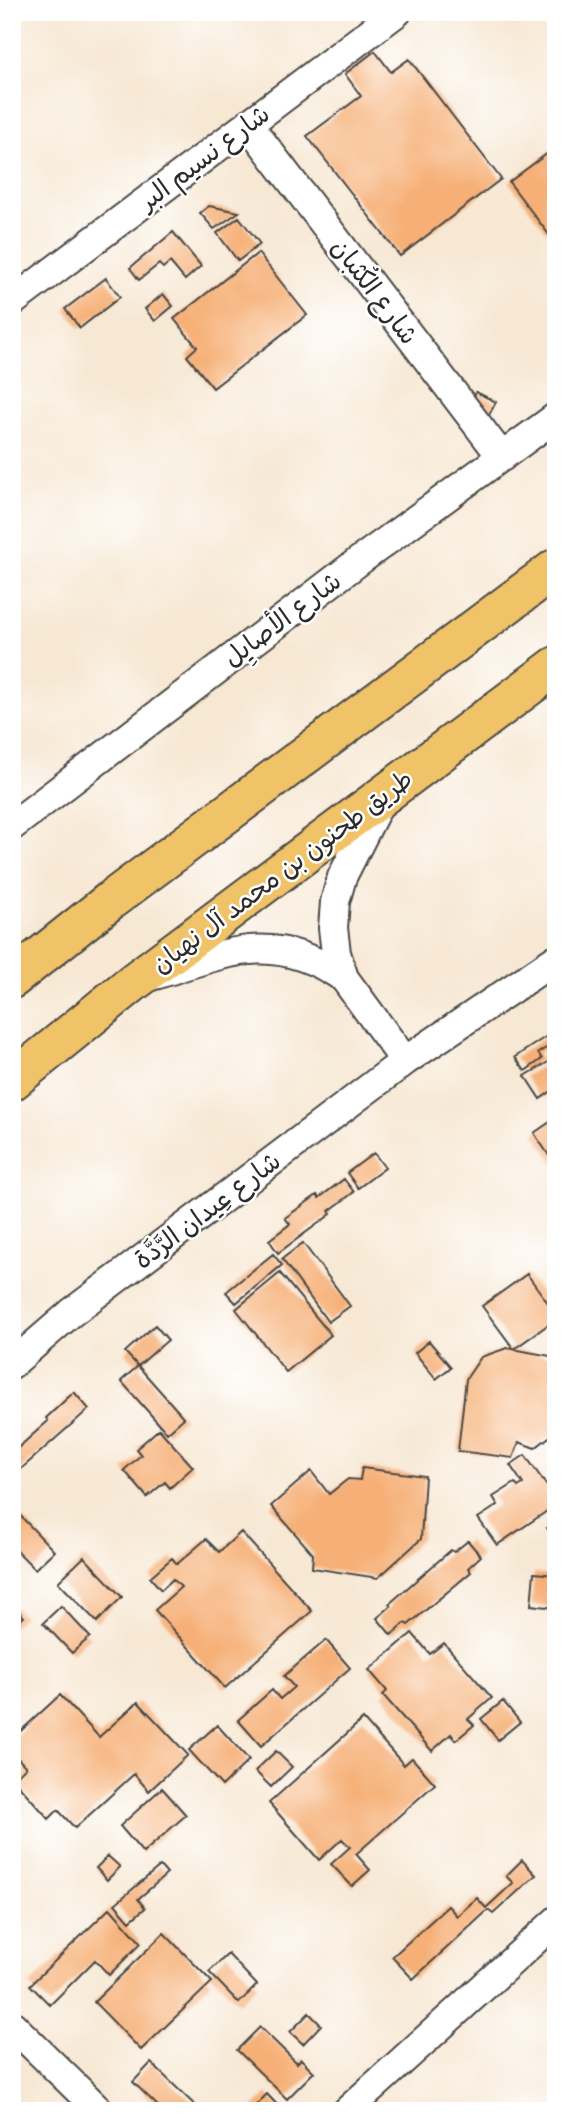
<svg xmlns="http://www.w3.org/2000/svg" width="568" height="2123" font-family="Itim,'Playpen Sans Arabic',sans-serif">
  <rect width="100%" height="100%" fill="#fff"/>
  <filter id="ink" filterUnits="userSpaceOnUse"><feTurbulence type="fractalNoise" baseFrequency=".0143" numOctaves="2"/><feDisplacementMap in="SourceGraphic" scale="14" xChannelSelector="R" yChannelSelector="G"/><feConvolveMatrix kernelMatrix="1 2 1 2 8 2 1 2 1" color-interpolation-filters="sRGB"/></filter>
  <filter id="wash" filterUnits="userSpaceOnUse"><feTurbulence type="fractalNoise" baseFrequency=".00686" numOctaves="4" result="noise"/><feDisplacementMap in="SourceGraphic" scale="28" xChannelSelector="R" yChannelSelector="G"/><feGaussianBlur stdDeviation="1.57" result="paint"/><feColorMatrix in="noise" values="0 0 0 0 0 0 0 0 0 0 0 0 0 0 0 0 0 1.4 0 .05"/><feComposite in="paint" operator="in"/></filter>
  <g filter="url(#wash)">
    <rect width="100%" height="100%" fill="#f7e8d4"/>
    <g id="blocks">
      <path fill="#f6b077" d="M375,51L391,72L409,59L501,179L400,256L307,136L361,96L345,74Z
        M556,147V231L550,236L509,182Z
        M209,206L239,212L214,229L200,213Z
        M239,217L260,244L238,261L217,233Z
        M173,232L201,266L185,280L170,262L163,268L159,264L139,280L130,268Z
        M258,253L307,315L213,388L187,356L197,347L174,319Z
        M106,278L120,297L80,328L65,309Z
        M163,294L173,306L155,321L145,309Z
        M476,392L496,402L489,415L469,406Z
        M556,1030V1042L538,1053L542,1059L525,1071L515,1057Z
        M550,1061L556,1071V1088L540,1099L525,1076Z
        M556,1118V1166L534,1133Z
        M374,1153L385,1168L358,1188L347,1173Z
        M344,1179L354,1192L329,1211L331,1214L278,1253L269,1240L290,1224L285,1218L317,1195L319,1198Z
        M303,1243L350,1306L328,1322L282,1259Z
        M273,1254L282,1265L236,1303L226,1292Z
        M280,1273L331,1335L286,1372L236,1309Z
        M527,1274L556,1314V1319L514,1349L482,1306Z
        M155,1325L168,1340L138,1366L125,1352Z
        M429,1341L451,1367L436,1379L415,1353Z
        M507,1348L556,1357V1425L553,1434L535,1448L519,1442L513,1458L458,1451L466,1379L481,1357Z
        M138,1366L184,1418L167,1433L121,1381Z
        M74,1392L89,1409L12,1477V1448L16,1444L19,1447L48,1421L46,1418Z
        M159,1429L193,1467L170,1488L165,1482L147,1497L124,1470L141,1455L136,1449Z
        M525,1455L556,1499V1505L497,1545L478,1518L498,1505L493,1497L515,1483L518,1487L523,1484L510,1465Z
        M362,1468L425,1476L421,1539L378,1578L312,1568L313,1554L271,1506L311,1471L329,1494L348,1479L360,1480Z
        M12,1507L54,1551L35,1569L12,1546Z
        M556,1521V1552L549,1544L556,1539L547,1528Z
        M241,1532L312,1611L225,1688L155,1610L181,1587L173,1579L161,1590L150,1577L172,1558L177,1564L206,1539L219,1552Z
        M468,1541L481,1556L468,1568L471,1572L408,1625L405,1623L391,1635L377,1618L391,1606L389,1604L451,1550L454,1552Z
        M84,1557L122,1597L97,1622L58,1582Z
        M534,1573L556,1575V1608L531,1605Z
        M12,1604L24,1617L12,1627Z
        M61,1606L90,1637L72,1653L43,1623Z
        M412,1633L430,1654L444,1643L492,1698L468,1719L474,1725L456,1740L451,1734L432,1751L383,1695L387,1691L369,1670Z
        M326,1640L350,1668L261,1746L238,1720L272,1690L280,1699L294,1687L284,1676Z
        M60,1695L99,1737L138,1702L188,1755L149,1791L134,1774L75,1828L58,1810L49,1819L13,1779L26,1767L12,1752V1739Z
        M503,1701L520,1722L498,1740L481,1719Z
        M363,1719L404,1765L412,1758L435,1784L356,1854L370,1870L352,1886L331,1864L350,1847L342,1839L319,1860L269,1803Z
        M217,1725L249,1760L222,1786L189,1750Z
        M276,1751L292,1767L271,1787L255,1771Z
        M162,1788L186,1815L143,1853L120,1826Z
        M108,1856L120,1867L107,1880L96,1868Z
        M522,1860L536,1875L493,1914L488,1910L413,1979L392,1957L448,1906L457,1916L477,1898L486,1908L513,1883L506,1876Z
        M160,1866L167,1874L138,1899L145,1908L130,1921L115,1904Z
        M110,1908L141,1943L109,1975L95,1960L50,2005L30,1985Z
        M164,1933L212,1982L141,2050L94,2002Z
        M228,1954L257,1985L239,2003L209,1972Z
        M309,2013L321,2025L303,2044L290,2032Z
        M260,2027L297,2063L301,2059L314,2072L287,2099L237,2050Z
        M151,2063L201,2111H163L133,2082Z
        M267,2094L281,2109L280,2111H250Z"/>
    </g>
  </g>
  <g filter="url(#ink)">
    <use href="#blocks" fill-opacity="0" stroke="#4a4744" stroke-width="2"/>
    <g fill="none" stroke-linecap="round" stroke-linejoin="round">
      <defs>
        <path id="street" d="M248,124L502,457
          M12,302L397,12
          M381,800L342,877L335,902L333,928L336,953L344,978L405,1061
          M12,826L359,561L556,417
          M155,975C228,952 274,930 344,978
          M12,1364L71,1313L405,1061L556,959
          M12,2025L100,2111
          M347,2111L556,1921"/>
        <path id="primary" d="M12,979L111,900L556,568
          M12,1081L135,981L556,666"/>
      </defs>
      <use href="#street" stroke="#4a4744" stroke-width="32"/>
      <use href="#primary" stroke="#4a4744" stroke-width="42"/>
      <use href="#street" stroke="#fff" stroke-width="28"/>
      <use href="#primary" stroke="#f0c369" stroke-width="38"/>
    </g>
  </g>
  <g text-anchor="middle" stroke-width="5" stroke-linejoin="round" paint-order="stroke">
    <g font-size="26" fill="#2b2b2b" stroke="#fff">
      <text transform="translate(204 157) rotate(-37)" y="9">شارع نسيم البر</text>
      <text transform="translate(375 291) rotate(53)" y="9">شارع الكُثبان</text>
      <text transform="translate(282 619) rotate(-37)" y="9">شارع الأصايِل</text>
      <text transform="translate(282 871) rotate(-37)" y="9">طريق طحنون بن محمد آل نهيان</text>
      <text transform="translate(207 1210) rotate(-37)" y="9">شارع عِيدان الرَّدَّة</text>
    </g>
  </g>
  <rect width="568" height="2123" fill="none" stroke="#fff" stroke-width="42"/>
</svg>
